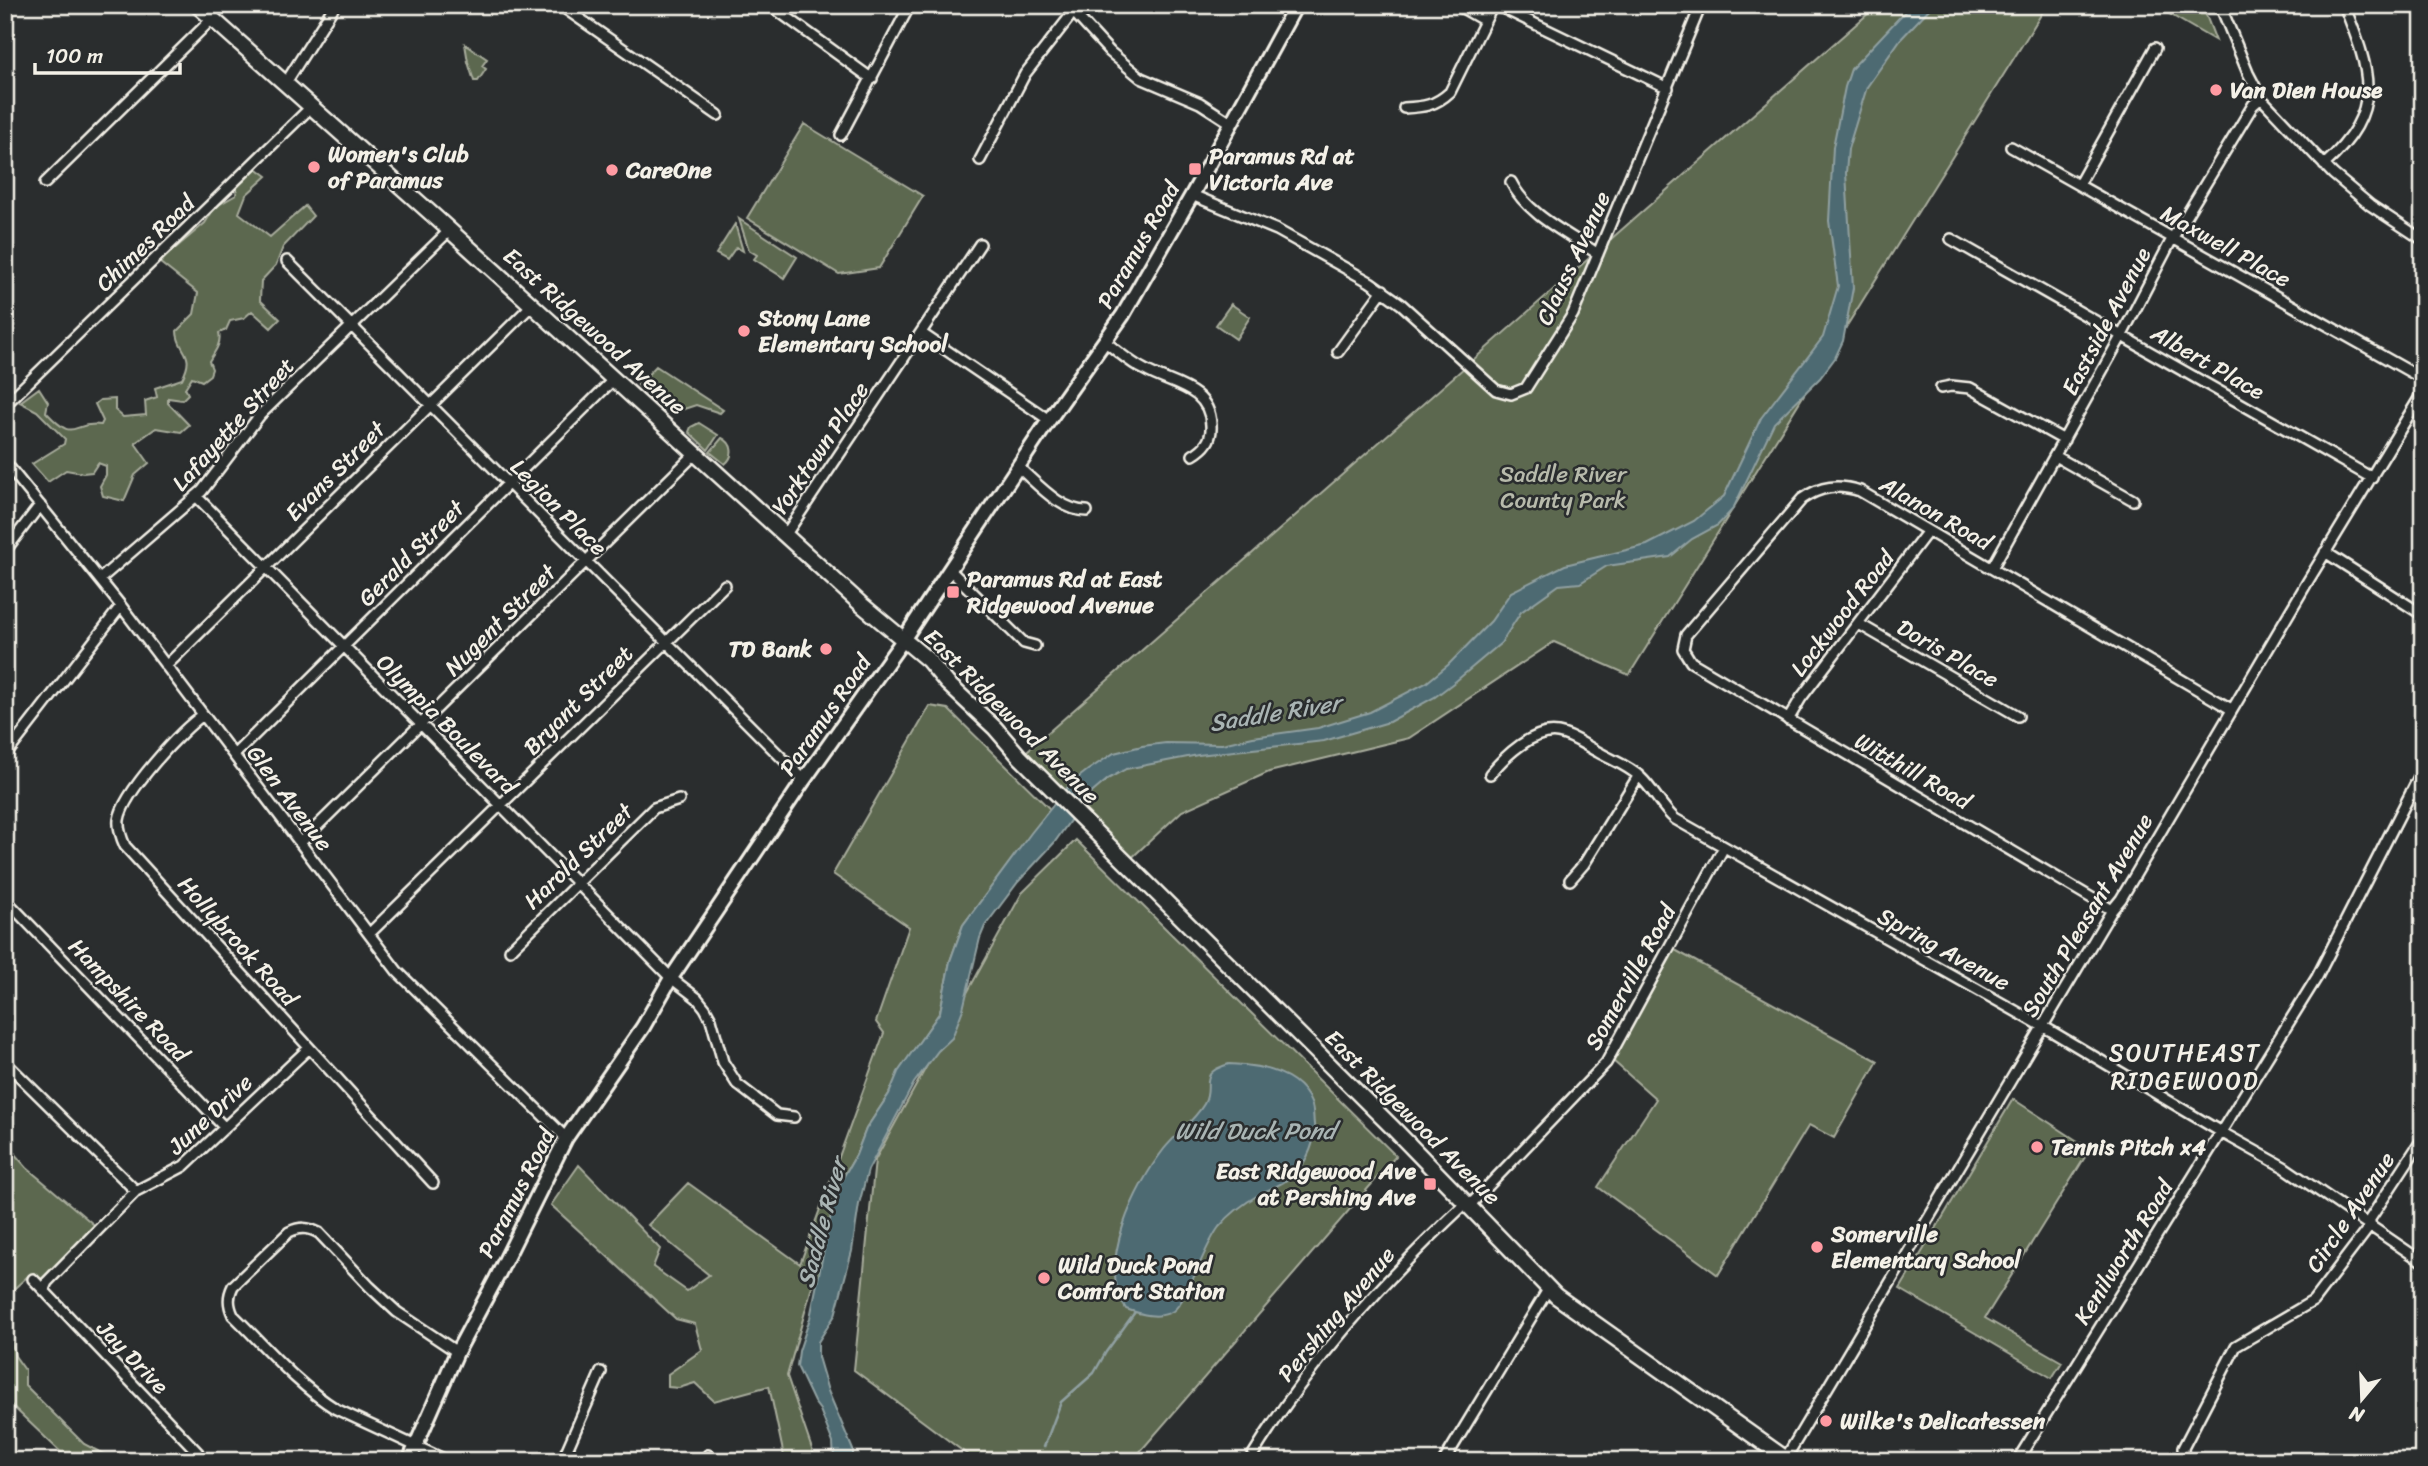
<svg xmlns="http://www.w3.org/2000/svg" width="2428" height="1466" font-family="Sriracha,sans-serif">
  <rect width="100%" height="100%" fill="#2a2d2e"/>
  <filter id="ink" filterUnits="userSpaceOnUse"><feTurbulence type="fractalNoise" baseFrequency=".0143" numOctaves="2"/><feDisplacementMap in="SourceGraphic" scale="14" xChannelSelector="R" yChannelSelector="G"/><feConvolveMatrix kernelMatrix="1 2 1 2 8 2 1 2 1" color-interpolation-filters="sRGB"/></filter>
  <g filter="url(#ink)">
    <path fill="#5c6850" stroke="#a8ac9c" stroke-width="2" d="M1878,5H2047L1629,675L1554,642L1409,738L1269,772L1182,811L1126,863L1020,757Z
      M2154,5H2202L2216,41Z
      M465,44L487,59L482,66L486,69L478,81H474L468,62Z
      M804,124L923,196L879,268L839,274L747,218Z
      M255,167L267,176L246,195L239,213L270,237L305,206L313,216L283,247L276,265L261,281L260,300L280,319L271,328L252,311L244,318L230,321L226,330L219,333C222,343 214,353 209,361L212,369L210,375L202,381L192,377L185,388L188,394L182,400L168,398V403L189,425L181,432L156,428L135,443L149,463L135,475L124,501L103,496L100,486L106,475V466L98,463L92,472L83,473L66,470L48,482L32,464L64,444L65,439L37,411L20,402L39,388L48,402L46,412C77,445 69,421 101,425L103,421L95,404L100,400L115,399V410L123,417L146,415L145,401L157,397L155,388L182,379C197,352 177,352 177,331L194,314L198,293L159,262L205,223L215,207L236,195L237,186Z
      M739,219L797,257L784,278L754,259L757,255L749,250Z
      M735,224L743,251L736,247L727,260L716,254Z
      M1231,304L1250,317L1236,339L1216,325Z
      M656,366L723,410L720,413L696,405L675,412L668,411L638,385Z
      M699,423L718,435L708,450L689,432L691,427Z
      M722,438C733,443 735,456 725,464L710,452Z
      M930,706L948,709L1050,809L963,925L950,961L940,1012L899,1072L889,1094L866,1129L856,1155L841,1181L834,1200L819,1278L815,1276L787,1376L816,1461H785L769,1386L714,1401L695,1383L679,1388L668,1387V1374L702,1350L695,1324L676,1319L551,1205L579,1165L660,1249L653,1267L687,1291L709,1275L648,1225L688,1183L800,1264L884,1033L876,1022L909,927L833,874Z
      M1076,840L1396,1156L1132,1461H976L854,1370L875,1160L1022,893Z
      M1675,950L1878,1061L1834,1138L1809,1125L1718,1275L1598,1187L1656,1099L1612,1060Z
      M2013,1099L2090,1149L1985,1318L2062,1362L2052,1378L1900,1289Z
      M5,1143L27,1168L99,1229L44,1289L28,1276L5,1297Z
      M5,1325L9,1328L15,1356L25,1370V1385L84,1444L117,1461H70L5,1399Z"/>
    <path fill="#4e6a72" stroke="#90a0a1" stroke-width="2" d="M1911,5H1933L1900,40L1867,87L1848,149L1846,173L1853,288L1843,341L1835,358L1820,378L1774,423L1733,509L1718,525L1692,539L1670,557L1607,566L1580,583L1559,585L1521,612L1501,643L1456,681L1435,697L1389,722L1324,741L1198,755L1126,769L1108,779L1087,797L1054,843L1018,882L985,926L980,938L963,1009L952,1038L938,1051L914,1083L868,1170L859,1204L852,1251L835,1315L818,1342V1357L828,1391L853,1450V1461H834L833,1443L820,1410L814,1402L797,1366L799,1351L810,1318L834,1200L841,1181L856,1155L866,1129L889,1094L898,1072L940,1012L950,961L963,925L1031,833L1071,783L1088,770L1114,753L1142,746L1166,743L1222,744L1253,737L1318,728L1370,712L1426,683L1448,665L1491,621L1511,592L1565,565L1647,545L1694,521L1724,496L1761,418L1823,337L1838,286L1829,221L1833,147L1845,87L1851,69Z
      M1229,1064C1259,1065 1299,1072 1311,1103C1314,1109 1313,1117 1314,1124C1316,1141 1308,1160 1296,1172C1286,1183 1274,1187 1260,1194C1246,1202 1229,1215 1219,1227C1204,1246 1188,1300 1173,1311C1159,1320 1140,1314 1126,1309C1095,1266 1136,1185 1164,1149C1176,1134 1194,1121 1204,1104C1215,1085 1195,1074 1229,1064Z"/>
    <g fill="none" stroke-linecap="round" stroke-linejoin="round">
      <path stroke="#90a0a1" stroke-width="2.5" d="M1044,1447L1061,1402L1094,1373L1106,1352L1135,1312"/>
      <defs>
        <path id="street" d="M560,5L718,115
          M770,5L872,79
          M1067,5L1110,52L1141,78L1200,103L1231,123
          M1457,5L1485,21
          M1496,5L1668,88
          M2220,5L2248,73L2261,98L2333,174L2370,205L2423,240
          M285,84L335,5
          M1404,108C1423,107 1435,106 1450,92L1493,5
          M841,135L910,5
          M2011,147L2423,379
          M980,160L1025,74L1079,5
          M2324,165C2385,110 2371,73 2344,5
          M1511,182C1527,215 1569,234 1598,254
          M45,183L212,19
          M2079,184L2155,48
          M1192,195L1277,230L1370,282L1401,304L1496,390L1511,394L1526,388L1573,314L1701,5
          M1951,239L2372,478
          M287,261L804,780
          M921,333L1049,420
          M1105,342C1118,351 1130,363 1145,370C1171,385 1210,387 1211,425C1212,440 1205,448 1193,455
          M1338,352L1383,290
          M1941,388L1951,386L1970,388L2064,440
          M5,405L311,107
          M2055,456L2133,500
          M5,462L121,606L397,971L566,1138
          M1018,467C1038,484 1060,511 1087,511
          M196,496L671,978L697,998L705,1008L711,1019L723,1062L737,1084L777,1115L794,1117
          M786,534L980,244
          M5,551L40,505
          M2325,552L2423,615
          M1992,568L2122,335L2172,239L2253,105L2261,98
          M950,570L1024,643L1035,646
          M100,579L202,491L260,415L450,230
          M1859,624L2018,716
          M166,666L532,305
          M203,715C181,730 123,793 119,820C118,829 121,837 125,846L433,1183
          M1788,720L1801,698L1928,531
          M234,755L614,379
          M5,756L121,606
          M1490,774C1505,756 1533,729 1558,733C1572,735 1586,746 1598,752C1612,760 1629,766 1640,777C1654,790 1661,807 1675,819L2051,1031L2221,1132L2284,1167L2423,1262
          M2411,792L2423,800
          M300,843L696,453
          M1570,880L1584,864L1639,775
          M5,899L225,1128
          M2112,910L1691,662L1683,649L1686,635L1802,499C1821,486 1838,484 1860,491L2231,709
          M369,934L725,585
          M510,950L654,808L679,800
          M5,1062L136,1191
          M1469,1206L1606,1063L1724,847
          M33,1279L206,1461
          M44,1289L47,1282L136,1191L184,1166L309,1048
          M448,1461L336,1409C296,1384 266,1347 233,1315C228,1304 228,1296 233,1286L289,1232C300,1227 308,1227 319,1233L370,1287L397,1312L457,1352
          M562,1461L601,1372
          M705,1461L708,1455
          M1249,1461C1308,1363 1383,1281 1466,1203
          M1444,1461L1549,1288
          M1784,1461L2112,910L2121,899L2308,581L2423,392
          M2017,1461L2317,977L2423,769
          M2184,1461L2183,1448L2236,1346L2313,1301L2370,1226V1219L2423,1138"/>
        <path id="secondary" d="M409,1461L457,1352L496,1279L566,1138L643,1027L671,978L804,780L903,640L1049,420L1123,315L1192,195L1296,5"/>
        <path id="primary" d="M197,5L434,216L862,605L928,660L947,683L995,728L1020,757L1393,1128L1556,1296L1789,1461"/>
      </defs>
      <use href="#street" stroke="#f4f1e8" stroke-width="14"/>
      <use href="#secondary" stroke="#f4f1e8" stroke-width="18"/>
      <use href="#primary" stroke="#f4f1e8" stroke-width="19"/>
      <use href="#street" stroke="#2a2d2e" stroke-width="9"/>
      <use href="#secondary" stroke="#2a2d2e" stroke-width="12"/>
      <use href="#primary" stroke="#2a2d2e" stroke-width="14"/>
    </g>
  </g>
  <g fill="#ff9aa2" stroke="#2a2d2e" stroke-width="2.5">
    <circle cx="2216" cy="90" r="7"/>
    <circle cx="314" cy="167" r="7"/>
    <rect x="1188" y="162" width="14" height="14" rx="3.5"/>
    <circle cx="612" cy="170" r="7"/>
    <circle cx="744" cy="331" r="7"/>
    <rect x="946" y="585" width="14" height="14" rx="3.5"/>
    <circle cx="826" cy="649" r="7"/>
    <circle cx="2037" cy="1147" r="7"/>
    <rect x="1423" y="1177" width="14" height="14" rx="3.5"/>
    <circle cx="1817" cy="1247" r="7"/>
    <circle cx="1044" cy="1278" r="7"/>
    <circle cx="1826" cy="1421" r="7"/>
  </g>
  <g text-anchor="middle" stroke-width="5" stroke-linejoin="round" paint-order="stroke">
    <g font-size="23" font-weight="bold" fill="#f4f1e8" stroke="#2a2d2e" text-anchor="start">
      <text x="2230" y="98">Van Dien House</text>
      <text x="328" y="162">Women's Club<tspan x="328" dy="26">of Paramus</tspan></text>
      <text x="1209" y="164">Paramus Rd at<tspan x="1209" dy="26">Victoria Ave</tspan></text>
      <text x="626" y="178">CareOne</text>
      <text x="758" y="326">Stony Lane<tspan x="758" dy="26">Elementary School</tspan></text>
      <text x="967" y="587">Paramus Rd at East<tspan x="967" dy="26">Ridgewood Avenue</tspan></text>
      <text x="812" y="657" text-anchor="end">TD Bank</text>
      <text x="2051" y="1155">Tennis Pitch x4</text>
      <text x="1416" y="1179" text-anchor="end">East Ridgewood Ave<tspan x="1416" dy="26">at Pershing Ave</tspan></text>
      <text x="1831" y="1242">Somerville<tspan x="1831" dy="26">Elementary School</tspan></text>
      <text x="1058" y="1273">Wild Duck Pond<tspan x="1058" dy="26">Comfort Station</tspan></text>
      <text x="1840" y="1429">Wilke's Delicatessen</text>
    </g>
    <g font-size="23" fill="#f4f1e8" stroke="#2a2d2e">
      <text transform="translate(145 243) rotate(-44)" y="8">Chimes Road</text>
      <text transform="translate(1138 245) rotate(-60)" y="8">Paramus Road</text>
      <text transform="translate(2226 246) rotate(29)" y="8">Maxwell Place</text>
      <text transform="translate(1573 258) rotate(-65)" y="8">Clauss Avenue</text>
      <text transform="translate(2106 321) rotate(-62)" y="8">Eastside Avenue</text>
      <text transform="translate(595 331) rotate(42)" y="8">East Ridgewood Avenue</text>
      <text transform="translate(2208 362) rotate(30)" y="8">Albert Place</text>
      <text transform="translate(233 424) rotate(-48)" y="8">Lafayette Street</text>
      <text transform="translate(820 448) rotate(-56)" y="8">Yorktown Place</text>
      <text transform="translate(335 471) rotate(-45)" y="8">Evans Street</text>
      <text transform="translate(559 507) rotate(45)" y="8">Legion Place</text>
      <text transform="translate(1936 513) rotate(30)" y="8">Alanon Road</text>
      <text transform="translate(411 553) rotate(-45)" y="8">Gerald Street</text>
      <text transform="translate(1842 613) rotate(-52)" y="8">Lockwood Road</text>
      <text transform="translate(500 620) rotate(-45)" y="8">Nugent Street</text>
      <text transform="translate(1948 653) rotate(30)" y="8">Doris Place</text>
      <text transform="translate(578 700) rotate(-45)" y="8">Bryant Street</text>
      <text transform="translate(825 715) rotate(-55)" y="8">Paramus Road</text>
      <text transform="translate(1012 716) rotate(45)" y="8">East Ridgewood Avenue</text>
      <text transform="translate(447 724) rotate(45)" y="8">Olympia Boulevard</text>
      <text transform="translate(1913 771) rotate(30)" y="8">Witthill Road</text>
      <text transform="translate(290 798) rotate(53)" y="8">Glen Avenue</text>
      <text transform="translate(578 856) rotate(-44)" y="8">Harold Street</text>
      <text transform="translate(2087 915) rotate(-59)" y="8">South Pleasant Avenue</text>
      <text transform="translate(238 941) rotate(48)" y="8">Hollybrook Road</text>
      <text transform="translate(1944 949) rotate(29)" y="8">Spring Avenue</text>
      <text transform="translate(1630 977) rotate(-61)" y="8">Somerville Road</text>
      <text transform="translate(129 1000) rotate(46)" y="8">Hampshire Road</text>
      <text transform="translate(210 1114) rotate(-43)" y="8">June Drive</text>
      <text transform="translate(1413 1117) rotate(45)" y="8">East Ridgewood Avenue</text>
      <text transform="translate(516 1193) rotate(-63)" y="8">Paramus Road</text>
      <text transform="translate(2350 1212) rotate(-56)" y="8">Circle Avenue</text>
      <text transform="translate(2123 1252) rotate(-58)" y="8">Kenilworth Road</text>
      <text transform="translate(1336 1314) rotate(-50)" y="8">Pershing Avenue</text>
      <text transform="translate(133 1357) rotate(46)" y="8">Jay Drive</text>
    </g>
    <g font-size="23" fill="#b7baab" stroke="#2a2d2e">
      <text x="1563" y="482">Saddle River<tspan x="1563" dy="26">County Park</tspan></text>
    </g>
    <g font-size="24" font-style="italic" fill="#a9b4b3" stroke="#2a2d2e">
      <text transform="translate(1275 713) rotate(-9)" y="8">Saddle River</text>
      <text x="1255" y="1139">Wild Duck Pond</text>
      <text transform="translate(822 1223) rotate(-75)" y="8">Saddle River</text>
    </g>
    <g font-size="24" letter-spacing="2" fill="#f4f1e8" stroke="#2a2d2e">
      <text x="2185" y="1061">SOUTHEAST<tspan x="2185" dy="28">RIDGEWOOD</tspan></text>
    </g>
  </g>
  <rect width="2428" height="1466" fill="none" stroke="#2a2d2e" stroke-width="28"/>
  <rect x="14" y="14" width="2400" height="1438" fill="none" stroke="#f4f1e8" stroke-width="2.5" filter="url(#ink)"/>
  <g transform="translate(2362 1399) rotate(199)" stroke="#2a2d2e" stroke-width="5" paint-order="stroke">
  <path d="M0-5L12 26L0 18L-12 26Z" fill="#f4f1e8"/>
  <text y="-10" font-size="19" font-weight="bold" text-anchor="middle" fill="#f4f1e8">N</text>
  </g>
  <path d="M35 63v10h145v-10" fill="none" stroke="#f4f1e8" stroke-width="3.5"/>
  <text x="46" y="63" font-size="21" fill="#f4f1e8" stroke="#2a2d2e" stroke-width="5" paint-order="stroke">100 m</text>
</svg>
